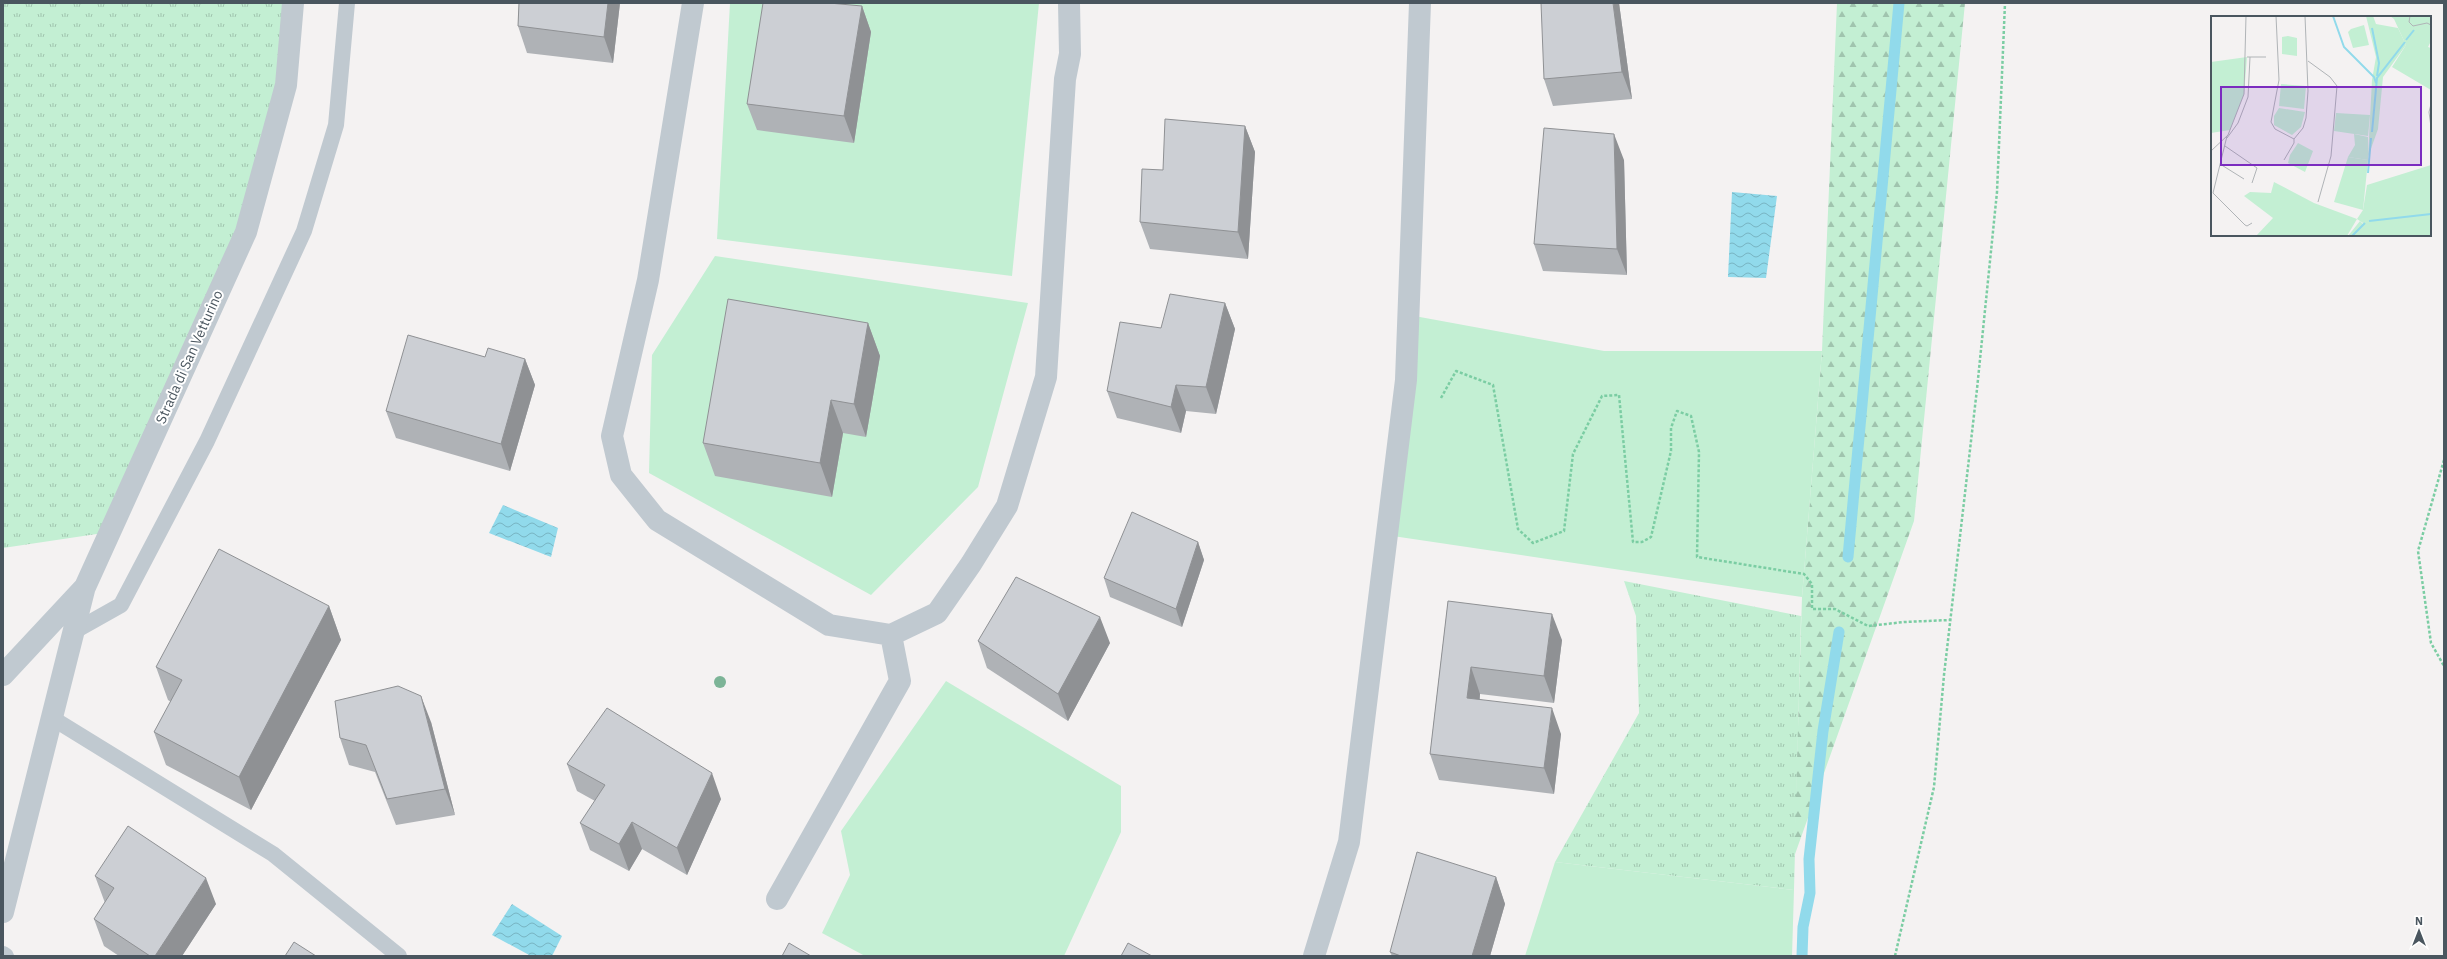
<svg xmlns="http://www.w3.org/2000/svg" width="2447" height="959" font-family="'IBM Plex Sans',sans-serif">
  <defs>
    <pattern id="grass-tufts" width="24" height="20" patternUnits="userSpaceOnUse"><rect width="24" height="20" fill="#c3efd3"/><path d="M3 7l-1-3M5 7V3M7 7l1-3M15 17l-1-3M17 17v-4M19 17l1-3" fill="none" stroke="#a0c4ae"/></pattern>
    <pattern id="forest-firs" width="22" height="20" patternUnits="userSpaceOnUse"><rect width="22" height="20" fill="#c3efd3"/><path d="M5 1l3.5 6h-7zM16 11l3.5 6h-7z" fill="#a0c4ae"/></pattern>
    <pattern id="water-waves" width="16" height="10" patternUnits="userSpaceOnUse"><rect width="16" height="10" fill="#91daeb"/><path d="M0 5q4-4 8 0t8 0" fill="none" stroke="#78b4c2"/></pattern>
  </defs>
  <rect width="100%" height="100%" fill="#f4f2f2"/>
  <path fill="url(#grass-tufts)" d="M3,3H293L246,232L110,532L3,548Z
    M1624,581L1801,616L1794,890L1555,862L1639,713L1636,616Z"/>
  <path fill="url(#forest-firs)" d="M1837,3H1965L1914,521L1794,857L1802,597L1822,351Z"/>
  <path fill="#c3efd3" d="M730,3H1039L1012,276L717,239Z
    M715,256L1028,303L978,487L871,595L649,473L652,355Z
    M1409,315L1604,351H1822L1802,597L1386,535Z
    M946,681L1121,786V832L1064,956H865L822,933L850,875L841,831Z
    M1555,862L1794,890L1792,956H1525Z"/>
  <path fill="url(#water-waves)" d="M1732,192L1777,196L1766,278L1728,277Z
    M503,505L558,528L551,557L489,533Z
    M512,904L562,936L552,956H531L492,935Z"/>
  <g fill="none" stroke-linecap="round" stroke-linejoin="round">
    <path stroke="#91daeb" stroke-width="11" d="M1848,557L1899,3
      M1802,956L1803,927L1810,893L1809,859L1823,731L1839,632"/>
    <path stroke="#7bcda3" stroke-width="2.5" stroke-dasharray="3 2" stroke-linecap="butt" d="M1441,398L1456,371L1493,385L1518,529L1533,543L1564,531L1573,454L1602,396L1619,395L1633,542H1642L1651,537L1671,451V428L1677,411L1691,416L1699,452L1697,557L1804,574L1812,584V609H1835L1868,626L1904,622L1950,620
      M2444,460L2418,551L2431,643L2444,666
      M1895,956L1934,787L1944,675L1977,389L1997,192L2005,3"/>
    <path stroke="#c0c9d0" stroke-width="16" d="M73,632L121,605L207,441L304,231L336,125L347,3
      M52,718L273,854L399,956
      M3,954L6,956"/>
    <path stroke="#c0c9d0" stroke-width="22" d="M693,3L648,280L612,436L621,475L657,520L829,625L891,635L937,613L971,564L1007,506L1046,377L1065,79L1070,54L1069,3
      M3,675L85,587L246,232L286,85L293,3
      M777,899L900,681L891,635
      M3,912L84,590
      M1314,956L1349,842L1406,380L1420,3"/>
  </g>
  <circle fill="#7cb497" cx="720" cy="682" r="6"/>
  <path fill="#afb2b6" d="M519,3H620L613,63L527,53L518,26Z
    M1619,3L1632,99L1553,106L1544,79Z
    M862,6L871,32L854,143L757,130L747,104Z
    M1245,126L1255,152L1248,259L1150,249L1140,222L1163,170Z
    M1624,160L1627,275L1543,271L1534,244Z
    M1225,303L1235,329L1216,414L1186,411L1181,433L1117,418L1107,391L1161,328Z
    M868,323L880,356L866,437L843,433L832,497L715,476L703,443Z
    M485,357L525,359L535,385L510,471L396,438L386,411Z
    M1198,542L1204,560L1182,627L1110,597L1104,578Z
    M1448,601L1562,640L1554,703L1480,694V699L1561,734L1554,794L1439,780L1430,754Z
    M329,606L341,640L251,810L166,765L154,732L171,702L168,700L156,667Z
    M978,641L1110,643L1068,721L987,668Z
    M431,722L455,815L396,825L375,772L349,765L340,738Z
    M567,764L721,799L687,875L642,849L629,871L590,850L580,823L595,801L577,791Z
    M95,876L216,904L182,956H119L104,946L94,919L105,903Z
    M1496,877L1505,904L1490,956H1392L1390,952Z"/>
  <path fill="#8f9194" d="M608,3H620L613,63L604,37Z
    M1613,3H1619L1632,99L1622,72Z
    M862,6L871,32L854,143L844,116Z
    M1245,126L1255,152L1248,259L1238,232Z
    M1614,134L1624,160L1627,275L1617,249Z
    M1225,303L1235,329L1216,414L1206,387Z
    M868,323L880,356L866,437L854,404Z
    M525,359L535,385L510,471L501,444Z
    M1176,385L1186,411L1181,433L1171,407Z
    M831,400L843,433L832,497L820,463Z
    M1198,542L1204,560L1182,627L1176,609Z
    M329,606L341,640L251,810L239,777Z
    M1552,614L1562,640L1554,703L1544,676Z
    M1100,617L1110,643L1068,721L1058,694Z
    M1471,667L1480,694L1476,724L1467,698Z
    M421,696L431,722L455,815L445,789Z
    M1552,708L1561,734L1554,794L1544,768Z
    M712,773L721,799L687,875L677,848Z
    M632,822L642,849L629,871L619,844Z
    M1496,877L1505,904L1490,956H1472Z
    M206,878L216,904L182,956H155Z"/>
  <path fill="#cccfd4" stroke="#8f9194" d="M519,3H608L604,37L518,26Z
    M763,3H829L862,6L844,116L747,104Z
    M1541,3H1613L1622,72L1544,79Z
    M1165,119L1245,126L1238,232L1140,222L1142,169L1163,170Z
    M1544,128L1614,134L1617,249L1534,244Z
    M1170,294L1225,303L1206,387L1176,385L1171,407L1107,391L1120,322L1161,328Z
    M728,299L868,323L854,404L831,400L820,463L703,443Z
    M408,335L485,357L488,348L525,359L501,444L386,411Z
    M1132,512L1198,542L1176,609L1104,578Z
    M219,549L329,606L239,777L154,732L182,680L156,667Z
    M1016,577L1100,617L1058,694L978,641Z
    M1448,601L1552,614L1544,676L1471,667L1467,698L1552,708L1544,768L1430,754Z
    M398,686L421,696L445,789L387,799L366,745L340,738L335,701Z
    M607,708L712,773L677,848L632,822L619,844L580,823L605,785L567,764Z
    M128,826L206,878L155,956H150L94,919L114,888L95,876Z
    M1417,852L1496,877L1472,956H1401L1390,952Z
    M294,942L316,956H285Z
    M789,943L811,956H782Z
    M1128,943L1152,956H1121Z"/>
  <g text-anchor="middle" stroke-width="4" stroke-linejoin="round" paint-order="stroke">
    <g font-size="14" fill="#4a565f" stroke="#fff">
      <text transform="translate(189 357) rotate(-66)" y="5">Strada di San Vetturino</text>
    </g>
  </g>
  <g transform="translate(2211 16)">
    <rect width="220" height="220" fill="#f4f2f2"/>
    <path d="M179,0H220V25L217,31L220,32V74L181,51L195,29L183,3ZM36,41L33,78L19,114L0,117V46ZM143,118L157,121V144L137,141L144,129ZM220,149V220H154L152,207L146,203L136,220H45L62,202L33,180L39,176L60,177L63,166L103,187L146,203L152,194L156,169Z" fill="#c3efd3"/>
    <path d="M155,0H162L165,8L187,12L195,29L172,61L167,113L157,141L161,64L165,41ZM149,205L154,210V220H137Z" fill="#c3efd3"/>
    <path d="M153,9L158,29L142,32L137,16L140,13ZM77,20L86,22V40L71,38V21ZM70,68L95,70L93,93L68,90ZM68,92L94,96L90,111L81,119L63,109V100ZM125,97L159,99L157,120L123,115ZM87,127L102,135L94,156L77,147L79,139ZM137,141L157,144L152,194L123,186Z" fill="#c3efd3"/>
    <path fill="none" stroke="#91daeb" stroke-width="2" d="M122,0L133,31L163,61L165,67M161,12L168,47L166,60M195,24L203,14M161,116L166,62L194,26M157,157L160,122M158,205L220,198M141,220L154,207"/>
    <path fill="none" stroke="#b0b4b7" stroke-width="1" d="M65,0L68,64L60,106L64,113L83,123L92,112L95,102L97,75L94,0M199,0L198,6L202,10L216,7L220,9M39,41H55M97,45L119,61L126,70L120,140L107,186M220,88L218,96L220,111M16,120L2,177L34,209L36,210L41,207M16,122L27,107L37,81L39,41H36M14,130L46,152L41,167M0,135L17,119L33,78L35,0M73,144L83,127V123M9,148L33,163"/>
    <path fill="#7b2cbf" fill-opacity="0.15" stroke="#7b2cbf" stroke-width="2" d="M10,71H210V149H10Z"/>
    <rect width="220" height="220" fill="none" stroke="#4a565f" stroke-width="2"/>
  </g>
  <rect width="2447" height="959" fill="none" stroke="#4a565f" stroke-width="8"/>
  <g transform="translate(2419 931)" stroke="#ffffff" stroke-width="3" paint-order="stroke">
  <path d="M0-3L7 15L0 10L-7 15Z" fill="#4a565f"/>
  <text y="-6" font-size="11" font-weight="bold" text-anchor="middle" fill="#4a565f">N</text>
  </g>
</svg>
